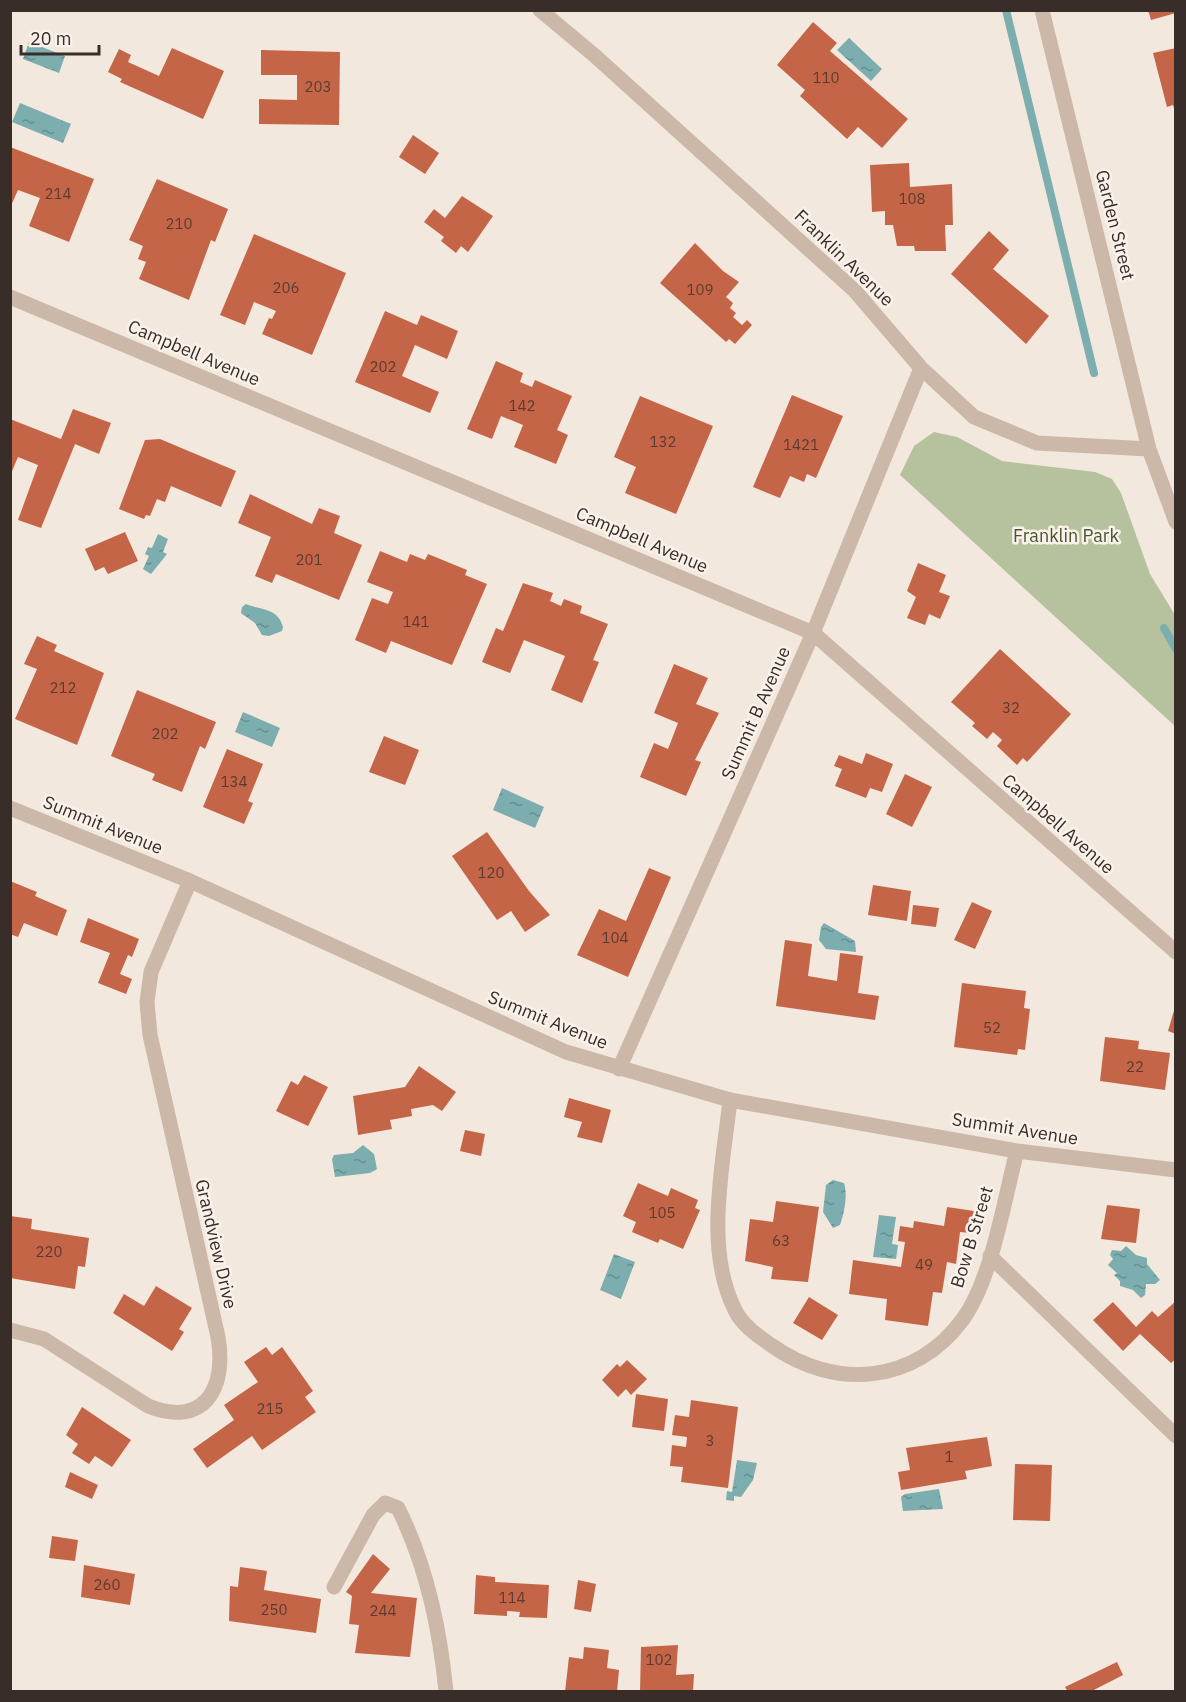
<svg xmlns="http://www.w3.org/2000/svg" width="1186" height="1702" font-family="'IBM Plex Sans',sans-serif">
  <defs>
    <pattern id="water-ripples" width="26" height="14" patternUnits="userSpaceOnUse" patternTransform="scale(1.5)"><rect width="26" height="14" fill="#7caeaf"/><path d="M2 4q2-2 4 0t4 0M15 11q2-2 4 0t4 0" fill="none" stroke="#678e8e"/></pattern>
  </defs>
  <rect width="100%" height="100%" fill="#f2e8dd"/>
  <path fill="#b6c29d" d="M934,432L957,437L1002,461L1095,472L1112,479L1121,493L1150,574L1175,615V726L900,475L914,446Z"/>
  <path fill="url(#water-ripples)" d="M849,38L882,69L871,81L837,50Z
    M29,42L65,56L59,73L23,59Z
    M20,103L71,124L63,143L12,122Z
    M158,534L168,539L163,552L167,554L151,574L143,569L149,556L145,554L148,547L152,548Z
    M246,604C258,610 278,607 283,627L282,631L269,636L262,635L255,623L241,613L242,607Z
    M243,712L280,728L272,747L235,732Z
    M502,788L544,807L535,828L493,810Z
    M824,923L855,941L856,952L826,949L819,940L821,927Z
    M363,1145L374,1154L377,1169L370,1173L335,1177L332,1159L334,1155L353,1153Z
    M833,1180L844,1183C848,1195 844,1214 840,1225L833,1228L823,1212L826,1185Z
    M879,1215L896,1217L892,1244L898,1245L896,1259L873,1257Z
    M1126,1246L1136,1255L1147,1258V1264L1160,1280L1155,1284H1146L1145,1295L1141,1298L1133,1290L1120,1286V1281L1114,1275L1117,1273L1108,1265L1113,1259L1110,1255L1112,1250L1121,1251Z
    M614,1254L635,1262L621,1299L600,1290Z
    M737,1460L757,1463L753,1480L741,1497L734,1496V1501L726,1500L727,1491L732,1492Z
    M939,1489L943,1509L903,1511L901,1497L905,1494Z"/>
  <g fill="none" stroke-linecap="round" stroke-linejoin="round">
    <path stroke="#7caeaf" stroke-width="8" d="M1006,10L1094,373
      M1164,628L1176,649"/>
  </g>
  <path fill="#c56548" d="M1148,10H1176V13L1151,20Z
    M813,22L837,43L830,51L908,119L882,148L858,127L847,139L800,96L805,90L777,65Z
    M172,48L224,71L203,119L120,82L122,79L108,72L119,49L131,55L128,62L159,76Z
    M1176,48V111H1175L1173,105L1167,107L1153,53Z
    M261,50L340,52L339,125L259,124V99L297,100V75H261Z
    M413,135L439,153L425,174L399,157Z
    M10,147L94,179L69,242L29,226L40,198L18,190L10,208Z
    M909,163L910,187L952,184L953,225H945L946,251H915L914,246H897L893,225H885V211L872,212L870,165Z
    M157,179L228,209L215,242L211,240L189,300L139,279L146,262L138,259L143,246L129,240Z
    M462,196L493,216L468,252L461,246L456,253L441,241L444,237L424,222L434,209L445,218Z
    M989,231L1009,250L993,269L1049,316L1026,344L951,274Z
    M254,234L346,273L312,355L262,334L269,318L272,319L276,311L254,302L245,325L220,315Z
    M695,243L723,271L739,282L726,297L733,303L730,308L736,313L733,317L742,325L747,320L752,325L735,344L729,339L726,342L660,283Z
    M385,311L417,325L421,315L458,331L447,359L415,345L402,376L439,392L430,413L355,382Z
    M496,361L523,373L520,382L532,387L535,380L572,396L557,430L568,435L556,464L514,447L523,425L501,416L492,439L467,429Z
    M792,395L843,416L816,478L807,474L804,482L790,476L780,498L753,487Z
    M640,396L713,426L676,514L625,493L636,467L614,457Z
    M73,409L111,423L99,454L75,444L41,528L18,520L38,465L18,457L10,476V419L61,439Z
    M160,439L236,471L221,507L171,486L165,502L157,499L150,516L146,515L144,519L119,509L145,440Z
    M250,494L312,524L319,508L340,516L334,533L362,545L339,600L276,574L272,583L255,576L271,537L238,523Z
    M125,532L138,561L108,574L104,567L95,571L85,549Z
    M380,551L407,562L410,554L425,560L428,554L467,570L465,575L487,584L452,665L391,641L386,653L355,640L372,598L388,604L393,592L367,582Z
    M918,563L946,575L939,592L950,596L940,619L929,614L925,625L907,618L916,597L907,591Z
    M523,583L553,593L550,601L561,606L564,599L582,606L580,613L608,624L593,660L599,662L582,703L551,690L565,656L524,640L510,673L482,662L496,628L503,631Z
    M37,636L57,645L54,651L104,673L77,745L15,719L37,669L24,664Z
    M1000,649L1071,714L1027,762L1023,758L1017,765L997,746L1002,740L993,732L987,739L972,726L975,723L951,702Z
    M674,664L708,678L696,704L719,713L695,760L701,762L686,796L640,777L654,743L668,749L678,723L654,713Z
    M137,690L216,722L205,749L200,746L182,792L152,780L155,774L111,756Z
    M384,736L419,750L405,785L369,772Z
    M227,749L263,764L248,801L253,803L244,824L203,807Z
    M866,753L893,764L882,792L870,788L866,798L835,786L842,769L834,766L839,755L862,764Z
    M905,774L932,787L912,827L886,814Z
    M487,832L529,891L550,915L525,932L511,911L497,920L452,856Z
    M649,868L671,877L628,977L577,955L599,909L626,921Z
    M10,881L37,892L35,896L67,910L57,936L24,923L18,937L10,934Z
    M873,885L911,891L907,921L868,915Z
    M972,902L992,911L975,949L954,940Z
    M913,905L939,908L936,927L911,924Z
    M88,918L139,939L132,957L128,955L120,974L132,979L126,994L98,983L110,953L80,942Z
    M785,940L812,944L808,976L837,981L840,953L863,956L858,993L879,996L875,1020L776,1006Z
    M962,983L1026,991L1024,1008L1030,1009L1025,1050L1018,1049L1017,1055L954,1047Z
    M1175,1007H1176V1034L1168,1031Z
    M1105,1037L1139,1041L1138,1049L1170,1053L1165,1090L1100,1081Z
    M419,1066L456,1092L442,1111L433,1105L411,1109L412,1116L390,1120L392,1129L358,1135L353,1096L405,1087Z
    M304,1075L328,1087L308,1126L276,1111L291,1081L298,1085Z
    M569,1098L611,1110L602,1143L577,1137L582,1122L564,1117Z
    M465,1130L485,1134L481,1156L460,1151Z
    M638,1183L668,1196L671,1188L698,1200L695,1208L700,1210L683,1249L660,1239L658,1243L632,1232L636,1222L623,1216Z
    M776,1201L819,1207L808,1282L771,1279L773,1267L745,1261L750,1219L773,1222Z
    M1107,1205L1140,1209L1136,1243L1101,1239Z
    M947,1207L974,1211L971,1233L960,1232L956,1264L947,1262L942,1293L933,1292L928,1326L885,1320L887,1299L849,1294L853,1260L901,1267L905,1242L898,1241L900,1226L913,1228L914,1221L944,1226Z
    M10,1216L32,1219L31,1229L89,1238L85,1267L78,1266L75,1289L10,1278Z
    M156,1286L192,1308L179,1329L184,1332L172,1351L113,1313L124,1294L144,1306Z
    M809,1297L838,1315L822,1340L793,1323Z
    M1176,1301V1359L1171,1363L1140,1334L1123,1351L1093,1320L1113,1302L1136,1327L1152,1311L1158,1317Z
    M266,1347L272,1355L282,1347L313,1391L305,1397L316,1412L262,1450L252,1436L207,1468L193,1449L234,1420L224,1405L258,1382L244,1362Z
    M627,1360L647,1379L631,1395L626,1389L618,1397L602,1380L617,1364L620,1367Z
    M636,1394L668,1399L664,1431L632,1427Z
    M691,1400L738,1407L728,1488L681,1482L683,1467L670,1466L672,1445L686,1447L687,1437L672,1435L675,1415L689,1417Z
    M82,1407L131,1440L112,1467L95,1456L89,1464L72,1453L78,1444L66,1435Z
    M987,1437L992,1466L965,1471L967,1479L901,1490L898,1472L910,1470L906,1448Z
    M1015,1464L1052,1465L1050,1521L1013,1520Z
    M70,1472L98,1485L92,1499L65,1487Z
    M52,1536L78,1540L75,1561L49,1558Z
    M373,1554L390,1569L371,1593L417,1598L410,1657L355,1653L359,1625L349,1624L352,1596L346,1592Z
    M84,1565L135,1574L130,1605L81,1597Z
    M240,1567L267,1571L264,1590L321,1599L316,1633L229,1621L230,1586L238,1587Z
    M476,1575L495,1577V1582L549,1585L547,1618L519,1617L520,1612L507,1611V1616L474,1614Z
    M578,1580L596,1584L591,1612L574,1609Z
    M678,1645L676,1675L694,1674L693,1692H640L641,1647Z
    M584,1647L609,1650L607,1668L619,1670L617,1692H565L569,1657L583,1659Z
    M1117,1662L1123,1675L1090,1692H1068L1065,1687Z"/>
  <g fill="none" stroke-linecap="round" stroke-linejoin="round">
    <path stroke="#cbb8a9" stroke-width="15" d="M540,10L594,55L855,291L921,368L974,417L1037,443L1149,449
      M1042,10L1149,449L1176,522
      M10,297L813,633L1176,952
      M10,808L190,881L566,1052L730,1100L1017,1151L1176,1170
      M619,1069L813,633L921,368
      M730,1100C723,1165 704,1249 735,1310C742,1325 758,1336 771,1345C834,1390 915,1385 963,1319C992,1279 1004,1200 1017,1151
      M990,1256L1176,1436
      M10,1330L44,1339L148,1406C204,1428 227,1389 218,1337L150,1035L147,1002L151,972L190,881
      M334,1587L373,1515L385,1503L398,1508C426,1564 440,1629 446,1692"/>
  </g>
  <g text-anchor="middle" stroke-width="5" stroke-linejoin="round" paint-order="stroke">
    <g font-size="15" fill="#5b3b31">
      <text x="826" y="83">110</text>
      <text x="318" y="92">203</text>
      <text x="58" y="199">214</text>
      <text x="912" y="204">108</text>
      <text x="179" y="229">210</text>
      <text x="286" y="293">206</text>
      <text x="700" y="295">109</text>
      <text x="383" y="372">202</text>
      <text x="522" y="411">142</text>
      <text x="663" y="447">132</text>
      <text x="801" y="450">1421</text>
      <text x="309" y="565">201</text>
      <text x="416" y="627">141</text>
      <text x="63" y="693">212</text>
      <text x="1011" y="713">32</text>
      <text x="165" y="739">202</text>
      <text x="234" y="787">134</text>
      <text x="491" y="878">120</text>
      <text x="615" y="943">104</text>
      <text x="992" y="1033">52</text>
      <text x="1135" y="1072">22</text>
      <text x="662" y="1218">105</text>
      <text x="781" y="1246">63</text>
      <text x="49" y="1257">220</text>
      <text x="924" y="1270">49</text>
      <text x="270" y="1414">215</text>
      <text x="710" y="1446">3</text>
      <text x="949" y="1462">1</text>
      <text x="107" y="1590">260</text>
      <text x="512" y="1603">114</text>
      <text x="274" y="1615">250</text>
      <text x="383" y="1616">244</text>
      <text x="659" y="1665">102</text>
    </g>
    <g font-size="18" fill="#382d29" stroke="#faf2ea">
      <text transform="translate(1115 225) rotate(76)" y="6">Garden Street</text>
      <text transform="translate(844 258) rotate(44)" y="6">Franklin Avenue</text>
      <text transform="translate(194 353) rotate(23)" y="6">Campbell Avenue</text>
      <text transform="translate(642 540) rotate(23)" y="6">Campbell Avenue</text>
      <text transform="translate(756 713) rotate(-66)" y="6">Summit B Avenue</text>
      <text transform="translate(1058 824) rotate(41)" y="6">Campbell Avenue</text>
      <text transform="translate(103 825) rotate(22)" y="6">Summit Avenue</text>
      <text transform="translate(548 1020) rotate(22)" y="6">Summit Avenue</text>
      <text transform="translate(1015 1129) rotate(9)" y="6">Summit Avenue</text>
      <text transform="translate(972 1237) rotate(-73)" y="6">Bow B Street</text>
      <text transform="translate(216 1244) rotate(77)" y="6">Grandview Drive</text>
    </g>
    <g font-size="18" fill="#47562d" stroke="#faf2ea">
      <text x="1066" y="542">Franklin Park</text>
    </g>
  </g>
  <rect width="1186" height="1702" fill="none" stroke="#382d29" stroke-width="24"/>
  <path d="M21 45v9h78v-9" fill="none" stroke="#382d29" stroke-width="3"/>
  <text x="30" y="45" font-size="18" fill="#382d29" stroke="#faf2ea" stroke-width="4.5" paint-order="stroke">20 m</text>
</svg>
